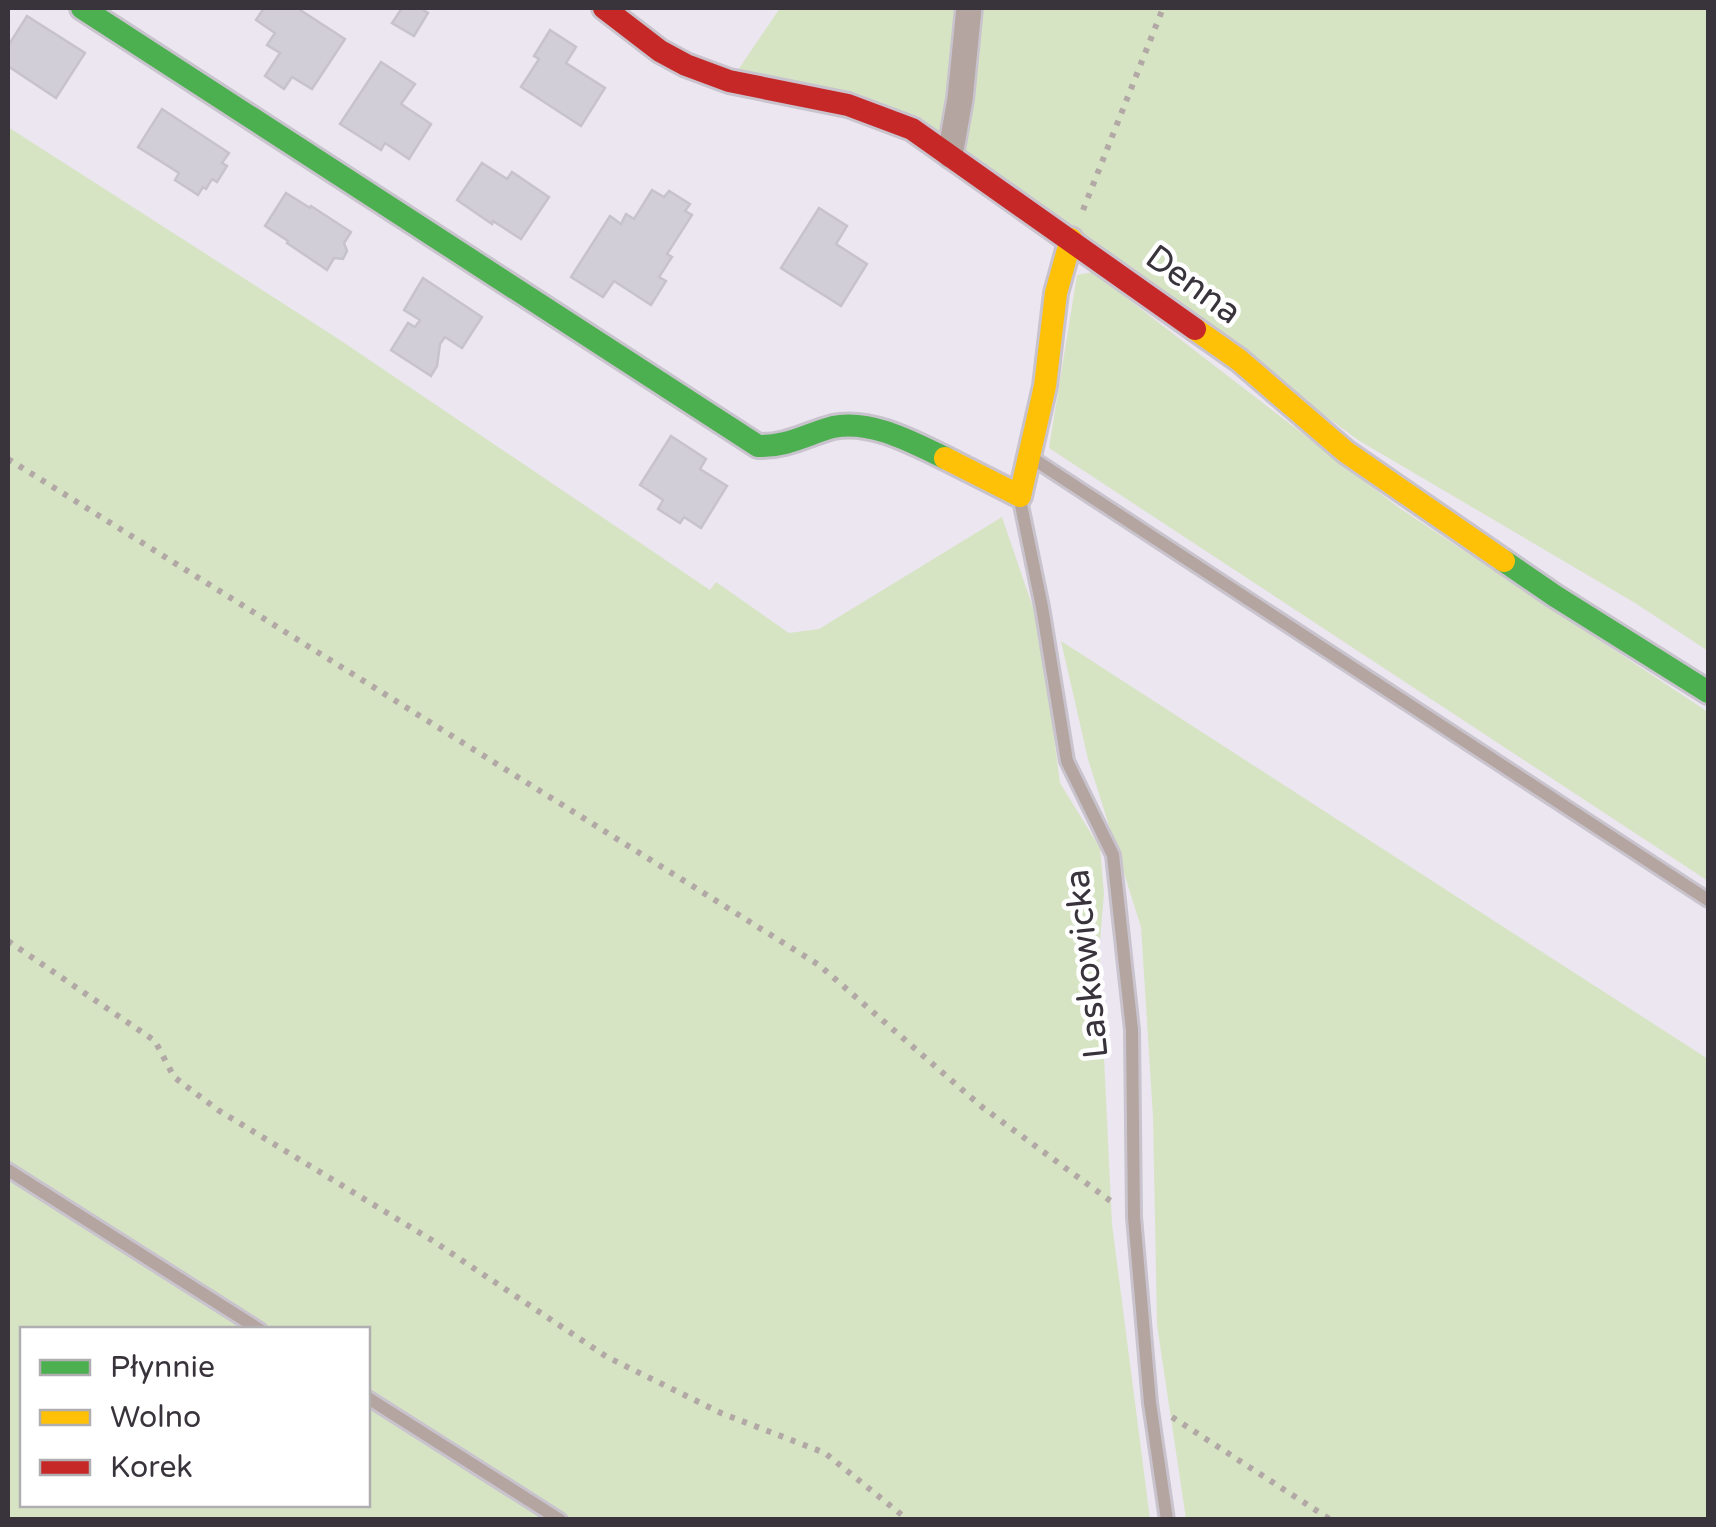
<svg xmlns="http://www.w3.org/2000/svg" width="1716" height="1527" font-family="'Varela Round',sans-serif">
  <rect width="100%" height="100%" fill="#ece6f1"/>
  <path fill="#d6e4c4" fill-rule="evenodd" d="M780,8H1708V651L1635,603L1358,440L918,116L738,70Z
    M8,127L337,338L710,590L716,582L789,633L819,629L1002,517L1040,628L1060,783L1100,848L1104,894L1099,952L1112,1224L1150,1519H8ZM22,1330H368V1504H22Z
    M1093,272L1398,507L1708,712V881L1049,448L1077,275Z
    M1061,641L1708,1059V1519H1186L1157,1325L1153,1117L1141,927L1088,759Z"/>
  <path fill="#d2ced7" stroke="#c7c3cc" stroke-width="2.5" d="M264,8H297L345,39L312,89L292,77L284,89L265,76L280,53L267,45L275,33L256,20Z
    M402,8H420L428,13L414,36L392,23Z
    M27,16L85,53L56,98L8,66V46Z
    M550,30L576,47L566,63L605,88L581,126L521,87L539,59L534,56Z
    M381,62L415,84L401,104L431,124L409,159L385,143L381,150L340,124Z
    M162,109L229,153L222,163L227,166L217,182L212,179L206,189L203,187L198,195L175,180L179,173L138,147Z
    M482,163L507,179L512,172L549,197L521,239L493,221L492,224L457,200Z
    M652,190L664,197L669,191L690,204L685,211L692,215L667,254L672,257L659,277L666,281L651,305L614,281L603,297L571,277L610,216L621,224L626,214L634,219Z
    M286,193L310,208L311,206L351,232L344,243L347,251L343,259L334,258L327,270L287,243L288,241L265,226Z
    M819,208L847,226L836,244L867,264L841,306L781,268Z
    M423,278L482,317L462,348L445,337L440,344L437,366L431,376L391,350L408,323L415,327L420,320L404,310Z
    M671,436L706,459L700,469L727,486L701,528L684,517L680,523L658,509L663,500L640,485Z"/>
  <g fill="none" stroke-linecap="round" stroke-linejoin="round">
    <defs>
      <path id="lane" d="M1032,458L1708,900
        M1020,500L1042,607L1067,761L1113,855L1132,1030L1134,1217L1150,1403L1167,1520
        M8,1170L260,1330
        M368,1398L560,1520"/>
      <path id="street" d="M950,155L960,99L969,8"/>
      <path id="fast" d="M82,8L758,446C787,447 807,434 833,427C870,419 912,442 945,458
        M1504,561L1555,596L1708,692"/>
      <path id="slow" d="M1195,329L1239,360L1346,452L1504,561
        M945,458L1020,496L1045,386L1056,293L1071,239"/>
      <path id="jam" d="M604,8L660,51L686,65L729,81L848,105L912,129L1195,329"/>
    </defs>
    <use href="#lane" stroke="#c8c3cc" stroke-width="18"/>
    <use href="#street" stroke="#c8c3cc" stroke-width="30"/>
    <use href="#fast" stroke="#c8c3cc" stroke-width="28"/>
    <use href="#slow" stroke="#c8c3cc" stroke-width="28"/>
    <use href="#jam" stroke="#c8c3cc" stroke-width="28"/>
    <path stroke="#b2a8a5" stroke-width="6" stroke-dasharray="5 8" stroke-linecap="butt" d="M1083,210L1163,8
      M8,459L819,965L982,1107L1112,1202
      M8,941L155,1041L174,1077L218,1110L430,1239L607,1357L721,1413L825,1453L908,1520
      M1172,1417L1331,1520"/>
    <use href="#lane" stroke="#b4a5a0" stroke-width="12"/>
    <use href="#street" stroke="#b4a5a0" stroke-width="25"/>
    <use href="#fast" stroke="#4caf50" stroke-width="22"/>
    <use href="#slow" stroke="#ffc107" stroke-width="22"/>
    <use href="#jam" stroke="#c62828" stroke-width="22"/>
  </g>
  <g text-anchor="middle" stroke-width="9" stroke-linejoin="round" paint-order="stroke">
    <g font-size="35" fill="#39343c" stroke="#fff">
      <text transform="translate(1194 284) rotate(36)" y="12">Denna</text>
      <text transform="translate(1086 964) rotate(-96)" y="12">Laskowicka</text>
    </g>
  </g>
  <rect width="1716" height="1527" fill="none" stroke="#39343c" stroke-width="20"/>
  <rect x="20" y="1327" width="350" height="180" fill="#ffffff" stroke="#b0aeb1" stroke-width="2.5"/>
  <rect x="40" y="1360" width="50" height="15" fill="#4caf50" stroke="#b0aeb1" stroke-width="2.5"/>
  <text x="110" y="1377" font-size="30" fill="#39343c">Płynnie</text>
  <rect x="40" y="1410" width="50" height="15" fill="#ffc107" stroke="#b0aeb1" stroke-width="2.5"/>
  <text x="110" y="1427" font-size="30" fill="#39343c">Wolno</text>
  <rect x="40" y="1460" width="50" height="15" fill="#c62828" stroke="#b0aeb1" stroke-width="2.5"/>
  <text x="110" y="1477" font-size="30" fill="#39343c">Korek</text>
</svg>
